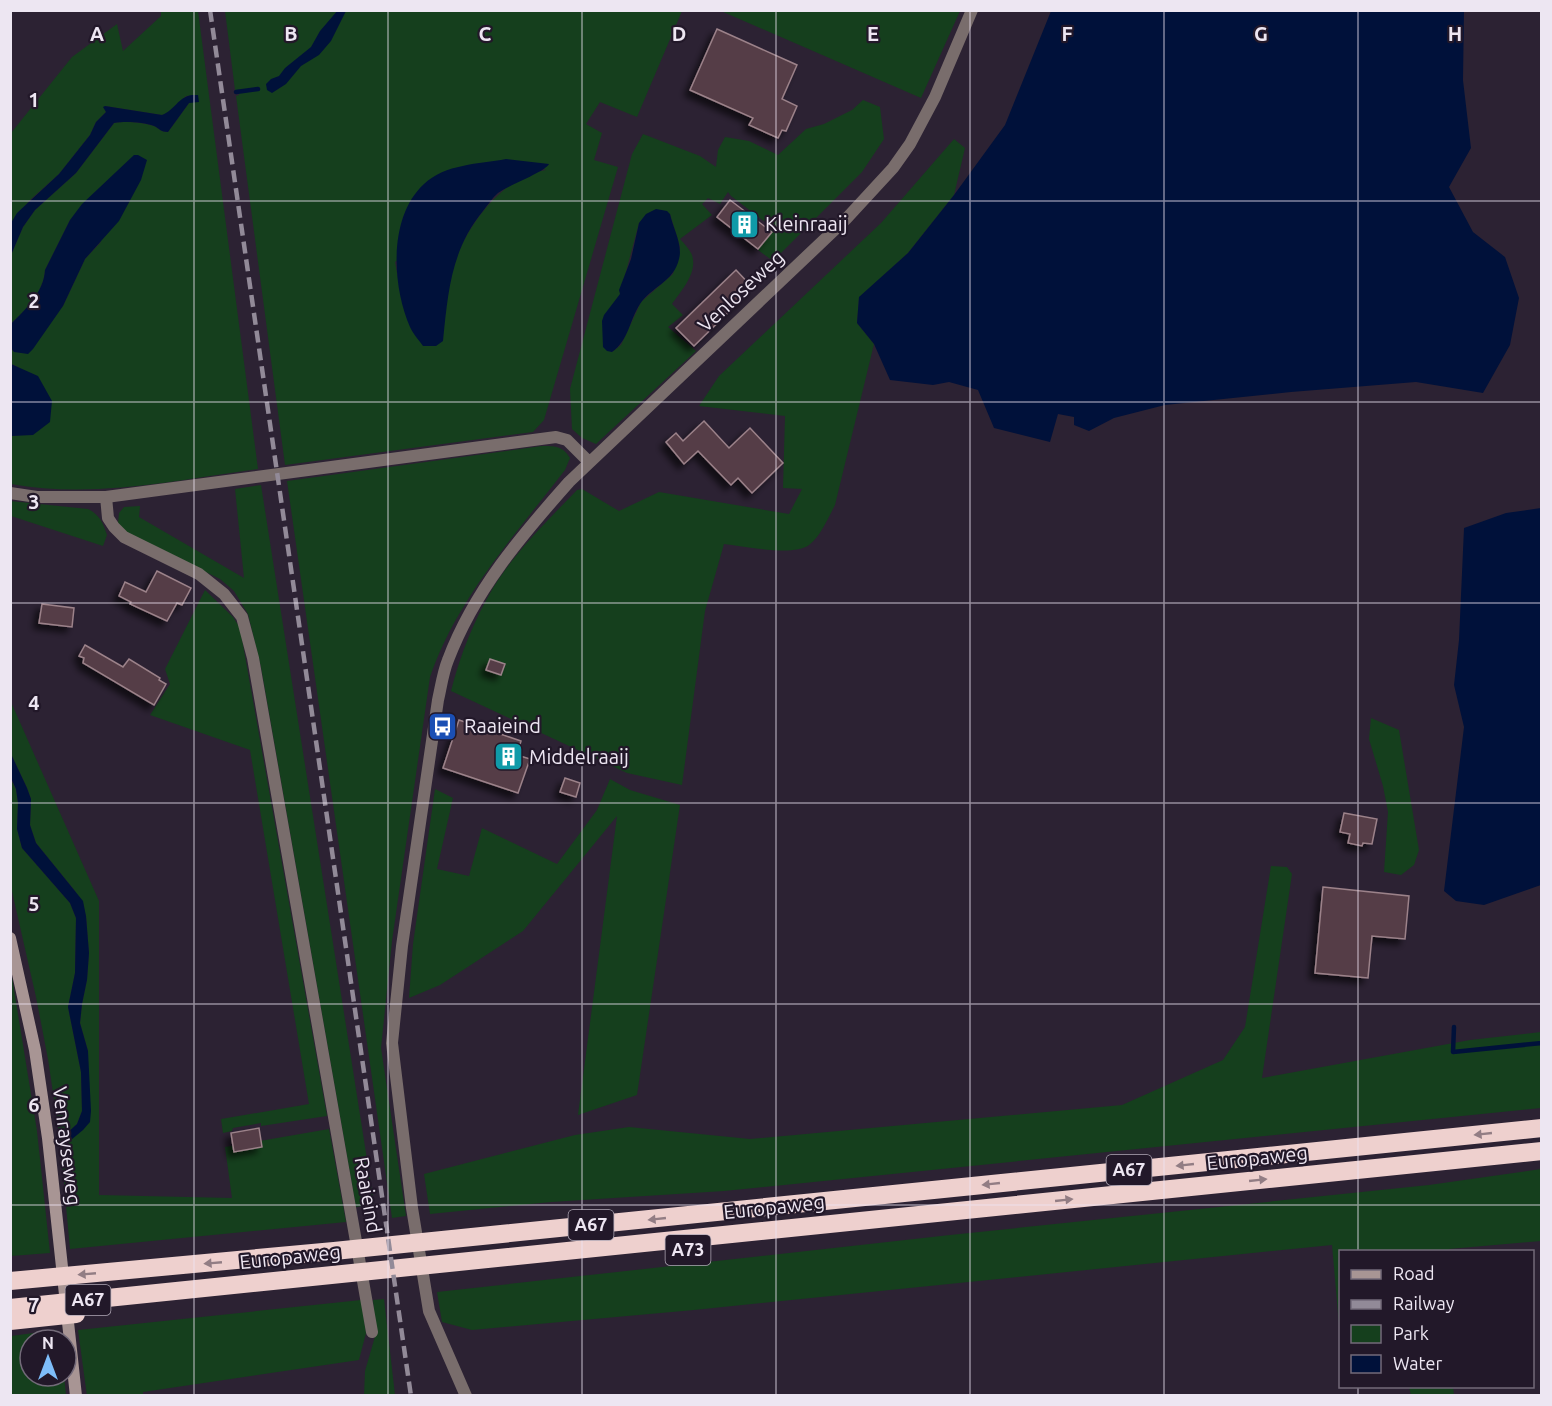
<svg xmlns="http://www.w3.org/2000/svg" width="1552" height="1406" font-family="Ubuntu,sans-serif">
  <defs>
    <filter id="shadow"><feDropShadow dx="-5.5" dy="5.5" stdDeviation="3" flood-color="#0009"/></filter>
  </defs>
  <rect width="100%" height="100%" fill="#2c2233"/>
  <path fill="#153f1d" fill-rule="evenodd" d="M161,11H198L258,469C177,480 92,499 11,484V436L33,434L18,367L11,364V348L14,352L63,306L85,259L101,242L70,220L45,270C44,292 25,310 11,324V255L23,227L35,210L76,173L114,123C125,121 142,122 154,126C160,129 161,132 168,132L189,103L198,95L186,96L169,113L162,115L105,106L106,112L96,122L90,135L59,174L30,200L11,223V133L72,57L117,24L123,51L161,16Z
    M225,11H682L637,117L600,102L586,124L602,133L594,160L618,167L544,420L533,432L285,465L236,96L239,95L238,90H235ZM531,162L546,170C502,176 466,227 453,266C449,278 449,291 446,303L411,328L402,299L395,262Z
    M721,11L960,10V11L921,98Z
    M863,100L880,107L884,139L862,172L773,261L758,250L773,228L731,196L728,192L720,204L708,198L702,204L712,215L680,239C684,243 690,250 692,255C698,273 681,291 672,304L683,315L668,327L696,351L596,444L582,438L572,429L570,389L632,154L643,134L700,156L716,167L718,150L725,137L749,141L778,155L806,129L824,124L852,110ZM670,214L680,247L673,274L641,302L621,345L612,352L603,341L604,331L620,294L639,223Z
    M954,139L965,148L954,195L908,253L859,298L857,323L874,344L835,505C828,518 821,536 809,545C793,557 744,546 724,544L705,611L682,785L627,773L451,691C460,655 474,620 493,588C515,552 548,520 577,490L582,489L619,511L659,492L789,514L802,489L783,488L785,416L699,406L719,376L881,223Z
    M542,446C555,446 563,446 570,458L565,470C515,535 457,598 430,677L392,941L381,1048L406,1216L392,1218L287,481Z
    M261,485L374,1204L356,1207L261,667L248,614L234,591L220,579L127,533L118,523L119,513L124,507L140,506L139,517L244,578L235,489Z
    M10,501L88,509C100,515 103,523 107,535L103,546L11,516Z
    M205,590L233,617L240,628L327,1116L261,1126V1123L233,1128L232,1131L223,1133L221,1119L309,1104L250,750L150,715L170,684L165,669Z
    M11,702L99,901V1195L232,1198L225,1147L329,1129L346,1222L70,1249L60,1140L48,1059L36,997L11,887L10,778L16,789L18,803L17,829L22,848L70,903L76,918L75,973L68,1007L81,1072L82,1111L77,1124L65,1135L83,1130L88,1051L80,1023L82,1004L87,979L89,953L86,916L75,891L36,843L30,825L31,799L27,788L11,754Z
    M1371,718L1399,730L1419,850L1414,865L1401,875L1384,872L1388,812L1383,786L1369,739Z
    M610,779L630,790L680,805L637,1095L578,1115L617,816L523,931L440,985L409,998L413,944L435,789L453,798L437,869L469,876L482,828L557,864L597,810Z
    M1271,866L1287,867L1292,874L1262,1078L1470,1040L1541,1032V1108L724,1191L551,1202L430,1214L424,1174L575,1135L629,1127L750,1139L1122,1105L1223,1060L1245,1027Z
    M10,965L37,1131L50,1253L11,1256Z
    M1541,1169V1241L1449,1249V1251L1340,1252V1336L1332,1245L694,1310L472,1330L442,1322L437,1292L950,1235L1429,1185Z
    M384,1299L395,1395L364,1396L365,1371L376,1333L373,1300Z
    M361,1300L366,1333L359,1360L143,1392V1395L87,1396L78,1330Z
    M56,1330L58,1340H30V1376H64L66,1395H11V1336Z
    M1409,1387H1453L1454,1395H1411Z"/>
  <path fill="#00113a" d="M338,10L346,11L331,41L319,55L301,66L286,84L272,93L267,90L266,84L271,79L279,76L285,68L311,47L320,31Z
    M1051,11H1466H1464L1463,80L1471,148L1449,187L1473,232L1505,257L1519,298L1510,345L1483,393L1416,382L1291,392L1165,405L1114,418L1089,431L1074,425V417L1058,414L1050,442L994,428L978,390L949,382L933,385L890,380L874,344L857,323L859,297L908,253L954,195L1005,125Z
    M192,95H198L199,102L189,103L168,132C161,132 160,129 154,126C143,122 125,121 114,123L76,173L35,210L23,227L11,255V223L17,213L59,174L90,135L96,122L106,112L103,107L105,106L162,115C175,110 178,97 192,95Z
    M134,155H138L147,160L141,180L119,221L85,259L63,306L33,349L28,354L14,352L11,348V324C25,310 44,292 45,270L70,220L82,204Z
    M506,159L549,164C545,172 509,185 498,193C492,198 488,205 483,211C451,250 448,292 443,341L436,346H423C419,340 413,334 410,327C392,286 388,217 424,184C445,164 479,164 506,159Z
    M656,209L667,211L670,214C673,228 683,245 679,259C674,282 651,287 640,304C629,321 629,340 612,352L607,351L603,347L602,321L604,315L620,294L619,290L631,259L639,223L646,214Z
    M11,364L38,376L52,401L50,422L33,435L11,436Z
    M1541,508V885L1484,905L1456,901L1444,891L1464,727L1454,685L1459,640L1464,528L1506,513Z
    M11,754L27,788L31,799L30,825L36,843L83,901L86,916L89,953L87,980L82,1004L80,1023L88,1051L91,1111L90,1122L83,1130L71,1140L65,1135L77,1124L82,1111L81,1072L68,1007L75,973L76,918L70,903L22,848L17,829L18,803L16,789L11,778Z"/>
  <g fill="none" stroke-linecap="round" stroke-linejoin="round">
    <path stroke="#00113a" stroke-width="4.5" d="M236,92L258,89
      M1454,1027L1453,1052L1542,1043"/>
  </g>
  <path fill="#553e46" stroke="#9c828a" stroke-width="1.5" filter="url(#shadow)" d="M717,29L797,65L782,99L797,106L786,131L782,130L778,138L749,125L753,118L690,90Z
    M730,200L772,232L758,249L717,217Z
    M736,270L753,288L694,346L676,328Z
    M704,421L729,448L750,428L783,463L752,493L738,478L731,485L698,451L684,464L666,442L676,433L683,441Z
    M157,571L191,588L182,605L177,603L167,621L130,604L131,602L119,596L125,582L146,592Z
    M42,604L74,608L72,627L39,623Z
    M85,645L123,667L129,659L160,678L159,680L166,684L154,705L83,663L84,658L79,656Z
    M490,659L505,664L501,675L486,670Z
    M459,720L521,741L517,755L530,759L518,793L443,768Z
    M565,778L580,783L576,797L560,792Z
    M1344,813L1377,819L1372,844L1363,843L1362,846L1348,843L1350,834L1340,832Z
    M1323,887L1409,896L1405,939L1372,936L1368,978L1315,973Z
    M259,1128L262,1147L234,1152L231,1133Z"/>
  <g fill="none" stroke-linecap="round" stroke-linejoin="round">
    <path stroke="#796d6c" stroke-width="12" d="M10,493L37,497H106L556,437L567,440L589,462
      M106,497L108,518L114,527L124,537L199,574L224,594L242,617L253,658L372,1332
      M466,1396L429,1311L412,1208L392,1043L402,946L438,700C441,687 443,672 448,660C474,591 521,536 569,482L846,219L893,168L910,144L935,97L972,10"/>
    <path stroke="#a89594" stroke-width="12" d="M10,938L35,1050L48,1138L76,1396"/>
    <path stroke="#eed0ce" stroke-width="18" d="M10,1281L334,1251L1542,1128
      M10,1308L1542,1151
      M10,1321L76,1314"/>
    <path stroke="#928a98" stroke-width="4.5" stroke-dasharray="12 6" stroke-linecap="butt" d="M210,10L411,1396"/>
  </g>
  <defs><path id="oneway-solid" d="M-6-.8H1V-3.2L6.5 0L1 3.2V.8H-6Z" transform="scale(1.5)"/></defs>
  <g fill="#927d84">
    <use href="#oneway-solid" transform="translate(1483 1134) rotate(174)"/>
    <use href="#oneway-solid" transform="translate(1185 1165) rotate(174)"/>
    <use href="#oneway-solid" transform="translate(1258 1180) rotate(-6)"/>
    <use href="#oneway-solid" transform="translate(991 1184) rotate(174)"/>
    <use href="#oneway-solid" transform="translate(1064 1200) rotate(-6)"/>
    <use href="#oneway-solid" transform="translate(657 1219) rotate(174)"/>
    <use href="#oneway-solid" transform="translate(213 1263) rotate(175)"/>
    <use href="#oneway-solid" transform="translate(87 1274) rotate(175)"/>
  </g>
  <path fill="none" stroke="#ede6f2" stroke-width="1.5" stroke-opacity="0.55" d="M194,10V1396M388,10V1396M582,10V1396M776,10V1396M970,10V1396M1164,10V1396M1358,10V1252M10,201H1542M10,402H1542M10,603H1542M10,803H1542M10,1004H1542M10,1205H1542M1358,1386V1396"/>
  <defs>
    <symbol id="building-square" viewBox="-11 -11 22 22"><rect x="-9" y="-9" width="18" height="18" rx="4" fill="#0f9aa8" stroke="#221829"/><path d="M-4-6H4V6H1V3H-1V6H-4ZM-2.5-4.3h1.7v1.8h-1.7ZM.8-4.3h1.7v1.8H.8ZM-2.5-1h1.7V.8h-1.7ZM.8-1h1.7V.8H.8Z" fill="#fff"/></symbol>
    <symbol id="bus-square" viewBox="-11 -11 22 22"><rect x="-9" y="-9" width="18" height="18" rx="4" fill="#1a4fb4" stroke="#221829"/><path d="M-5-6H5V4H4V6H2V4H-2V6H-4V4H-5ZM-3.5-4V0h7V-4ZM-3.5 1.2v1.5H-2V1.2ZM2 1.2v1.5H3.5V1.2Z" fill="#fff"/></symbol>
  </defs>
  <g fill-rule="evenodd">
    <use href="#building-square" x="728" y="208" width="33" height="33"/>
    <use href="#bus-square" x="426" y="710" width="33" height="33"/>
    <use href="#building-square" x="492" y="740" width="33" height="33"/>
  </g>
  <g text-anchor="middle" stroke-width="4.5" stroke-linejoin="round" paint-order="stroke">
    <g fill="#221829" stroke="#b0a8b6" stroke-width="1.5">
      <rect x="1106.5" y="1155" width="45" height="30" rx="4.5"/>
      <rect x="568.5" y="1210" width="45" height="30" rx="4.5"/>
      <rect x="665.5" y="1235" width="45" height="30" rx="4.5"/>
      <rect x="65.5" y="1285" width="45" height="30" rx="4.5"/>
    </g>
    <g font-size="18" font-weight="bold" fill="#ede6f2">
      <text x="1129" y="1176">A67</text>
      <text x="591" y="1231">A67</text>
      <text x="688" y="1256">A73</text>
      <text x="88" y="1306">A67</text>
    </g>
    <g font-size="20" fill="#ede6f2" stroke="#221829" text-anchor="start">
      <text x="765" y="231">Kleinraaij</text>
      <text x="464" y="733">Raaieind</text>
      <text x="529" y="764">Middelraaij</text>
    </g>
    <g font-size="20" fill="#ede6f2" stroke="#221829">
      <text transform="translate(741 291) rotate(-43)" y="7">Venloseweg</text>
      <text transform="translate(67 1146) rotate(83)" y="7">Venrayseweg</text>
      <text transform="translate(1257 1158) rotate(-6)" y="7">Europaweg</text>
      <text transform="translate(368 1195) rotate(80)" y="7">Raaieind</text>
      <text transform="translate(774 1207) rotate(-6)" y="7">Europaweg</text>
      <text transform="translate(290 1257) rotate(-6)" y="7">Europaweg</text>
    </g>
  </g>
  <g font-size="20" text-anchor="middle" font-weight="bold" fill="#ede6f2" stroke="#221829" stroke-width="4.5" stroke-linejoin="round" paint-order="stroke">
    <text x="97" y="41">A</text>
    <text x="291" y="41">B</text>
    <text x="485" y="41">C</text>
    <text x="679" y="41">D</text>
    <text x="873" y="41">E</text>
    <text x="1067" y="41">F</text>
    <text x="1261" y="41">G</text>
    <text x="1455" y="41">H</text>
    <text x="34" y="107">1</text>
    <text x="34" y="308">2</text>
    <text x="34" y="509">3</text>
    <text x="34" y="710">4</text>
    <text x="34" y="911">5</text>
    <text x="34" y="1112">6</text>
    <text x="34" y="1312">7</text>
  </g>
  <rect width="1552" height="1406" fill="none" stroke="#ede6f2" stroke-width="24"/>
  <rect x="1339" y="1250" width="195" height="138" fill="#221829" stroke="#736a79" stroke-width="1.5"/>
  <rect x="1351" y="1270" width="30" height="9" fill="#a89594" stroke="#736a79" stroke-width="1.5"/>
  <text x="1393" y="1280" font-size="18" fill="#ede6f2">Road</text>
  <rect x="1351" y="1300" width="30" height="9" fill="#928a98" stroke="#736a79" stroke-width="1.5"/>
  <text x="1393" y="1310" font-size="18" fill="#ede6f2">Railway</text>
  <rect x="1351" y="1325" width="30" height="18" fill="#153f1d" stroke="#736a79" stroke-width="1.5"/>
  <text x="1393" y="1340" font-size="18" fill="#ede6f2">Park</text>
  <rect x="1351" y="1355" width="30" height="18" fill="#00113a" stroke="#736a79" stroke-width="1.5"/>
  <text x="1393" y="1370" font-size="18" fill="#ede6f2">Water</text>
  <g transform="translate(48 1358)"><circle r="28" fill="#221829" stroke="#736a79" stroke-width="1.5"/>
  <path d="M0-4.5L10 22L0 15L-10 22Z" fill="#7ebdf9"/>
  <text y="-9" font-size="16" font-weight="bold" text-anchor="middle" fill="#ede6f2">N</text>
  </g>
</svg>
